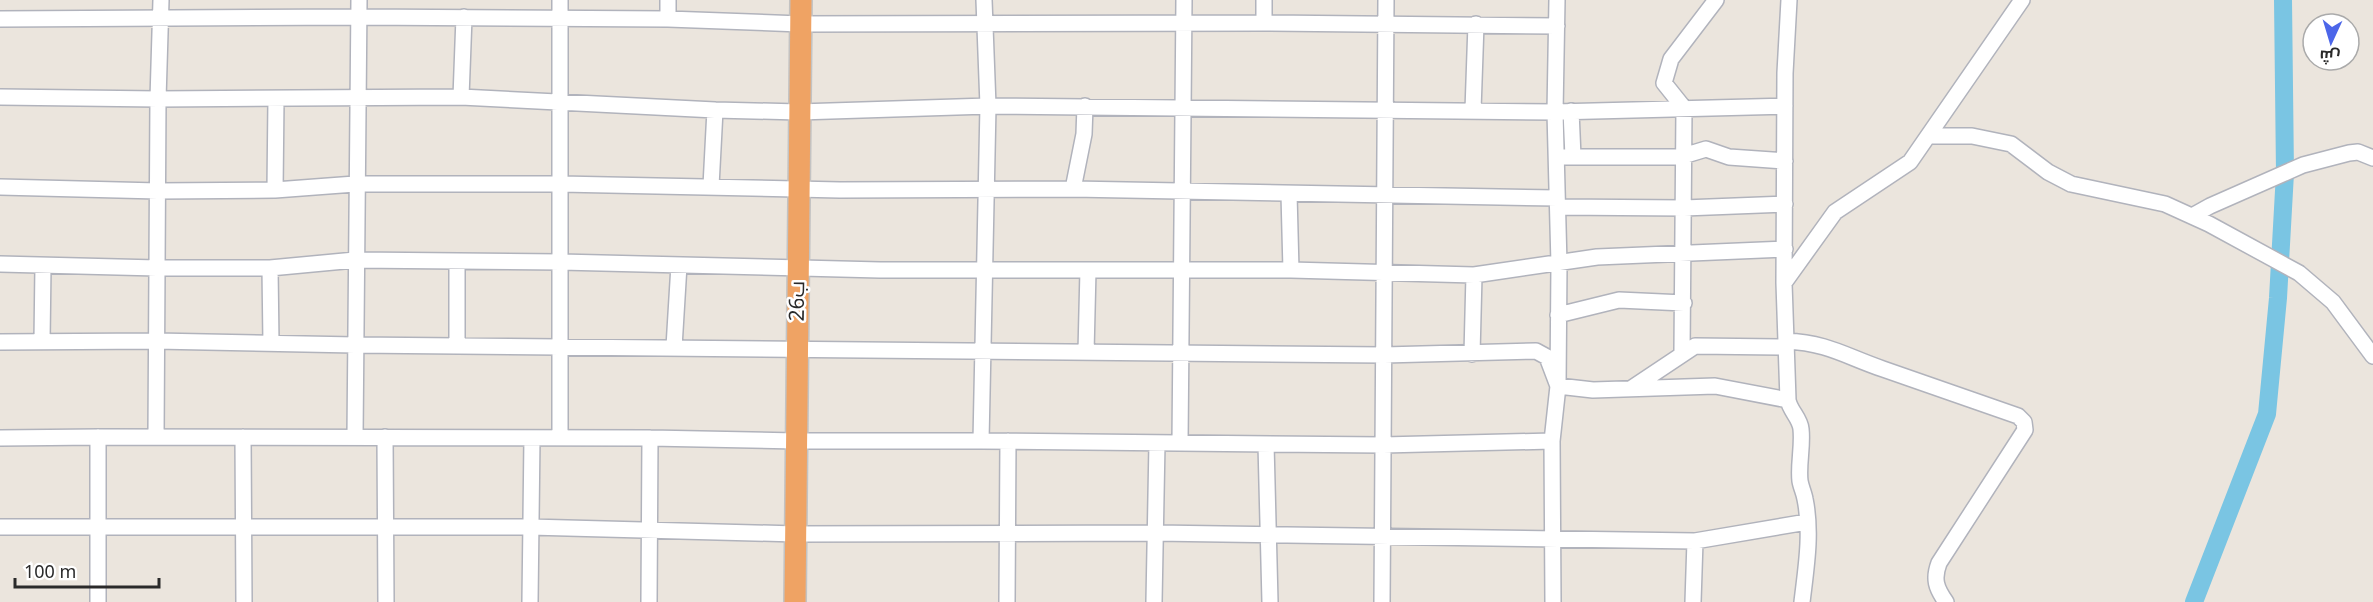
<svg xmlns="http://www.w3.org/2000/svg" width="2373" height="602" font-family="'Noto Sans',Cairo,sans-serif">
  <rect width="100%" height="100%" fill="#ebe5dd"/>
  <g fill="none" stroke-linecap="round" stroke-linejoin="round">
    <path stroke="#7ac5e3" stroke-width="18" d="M2194,602L2267,414L2278,298L2285,173L2283,0"/>
    <defs>
      <path id="minor" d="M668,0V19
        M0,19L359,17L668,19L801,24L1264,23L1557,26
        M1264,23V0
        M0,97L158,99L461,97L715,110L799,112L988,106L1555,112L1785,106
        M461,97L464,17
        M1473,110L1476,24
        M1571,111L1573,157
        M1928,136H1972L2011,144L2048,172L2071,184L2165,204L2209,224L2299,273L2333,302L2373,356
        M1683,156L1706,149L1729,157L1785,161
        M1557,157H1684
        M711,186L715,110
        M0,187L158,191L275,190L355,184H561L840,190L1073,189L1557,198
        M1073,189L1084,134L1085,106
        M275,190L276,99
        M1289,194L1291,270
        M1558,207L1684,208L1785,204
        M2192,216L2210,206L2303,165L2349,153L2358,152L2373,158
        M457,261V346
        M0,264L157,268H270L355,260L561,262L880,270H1291L1474,275L1597,257L1785,249
        M270,268L271,343
        M1784,283L1785,73L1789,0
        M1558,315L1619,300L1684,303
        M42,341L43,266
        M1786,341C1828,343 1845,356 1883,369C1928,385 1973,400 2018,416L2024,422L2025,430L1939,563C1933,579 1936,588 1946,602
        M0,342L156,341L355,345L1384,355L1536,351L1547,357L1558,386L1593,390L1715,386L1788,400
        M674,347L679,265
        M1086,352L1088,270
        M1682,352L1684,108L1664,83L1671,59L1716,0
        M1472,354L1474,275
        M1632,388L1695,346L1786,347
        M98,437V602
        M156,437L158,99L161,0
        M243,437L244,602
        M355,437L359,0
        M385,437L386,602
        M0,438L98,437L650,438L796,441H981L1383,445L1552,441
        M560,438V0
        M981,441L988,106L984,0
        M1180,443L1184,0
        M1266,444L1270,602
        M0,527H530L796,534L1156,533L1695,541L1807,522
        M530,602L532,438
        M649,602L650,438
        M1007,602L1008,441
        M1154,602L1157,443
        M1382,602L1386,0
        M1553,602L1552,441L1558,386L1559,264L1555,112L1557,0
        M1693,602L1695,541
        M1802,602C1806,568 1812,533 1805,499C1804,493 1801,487 1800,481C1798,464 1803,447 1801,429C1800,418 1790,411 1788,400L1784,283L1835,212L1910,162L2022,0"/>
      <path id="highway" d="M795,602L801,0"/>
    </defs>
    <use href="#minor" stroke="#b1b3bc" stroke-width="18"/>
    <use href="#highway" stroke="#c3c3c3" stroke-width="24"/>
    <use href="#minor" stroke="#fff" stroke-width="15"/>
    <use href="#highway" stroke="#efa364" stroke-width="21"/>
  </g>
  <g text-anchor="middle" stroke-width="5" stroke-linejoin="round" paint-order="stroke">
    <g font-size="21" fill="#2a2a2a" stroke="#fff">
      <text transform="translate(797 301) rotate(-89)" y="7">26ب</text>
    </g>
  </g>
  <g transform="translate(2331 42) rotate(184)"><circle r="28" fill="#ffffff" stroke="#aaaaaa" stroke-width="1.5"/>
  <path d="M0-4.5L10 22L0 15L-10 22Z" fill="#4c66e9"/>
  <text y="-9" font-size="16" font-weight="bold" text-anchor="middle" fill="#2a2a2a">ش</text>
  </g>
  <path d="M15 578v9h144v-9" fill="none" stroke="#2a2a2a" stroke-width="3"/>
  <text x="24" y="578" font-size="18" fill="#2a2a2a" stroke="#ffffff" stroke-width="4.5" paint-order="stroke">100 m</text>
</svg>
